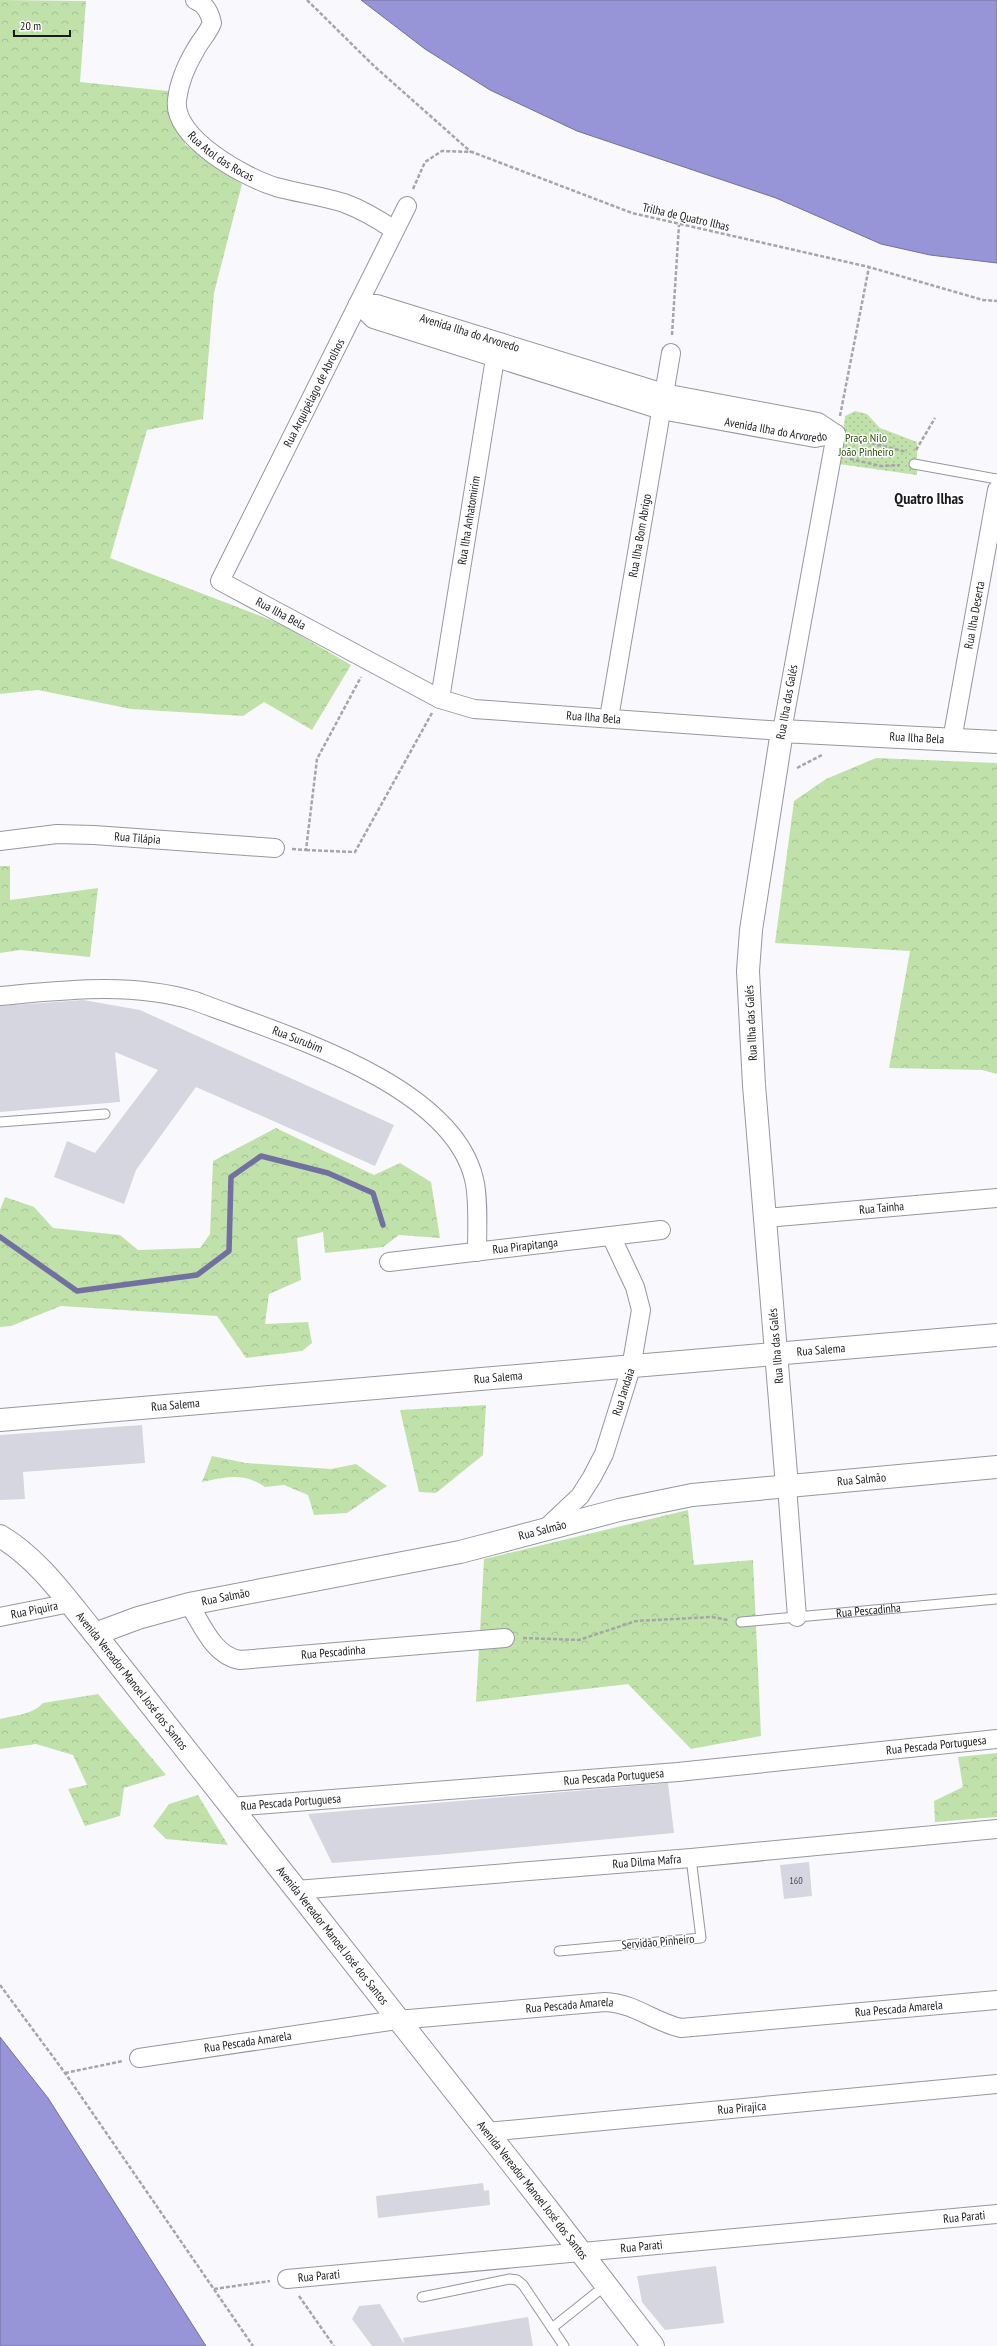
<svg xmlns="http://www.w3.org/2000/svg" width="997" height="2346" font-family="'PT Sans Narrow',sans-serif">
  <defs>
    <pattern id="forest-crowns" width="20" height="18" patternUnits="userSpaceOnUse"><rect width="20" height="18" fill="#c0e2aa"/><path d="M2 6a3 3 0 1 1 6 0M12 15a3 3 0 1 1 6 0" fill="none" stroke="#a4c192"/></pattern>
    <pattern id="park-dots" width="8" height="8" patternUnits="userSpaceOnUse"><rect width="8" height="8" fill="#c0e2aa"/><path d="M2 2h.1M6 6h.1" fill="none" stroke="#a4c192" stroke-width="1.8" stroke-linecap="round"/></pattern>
  </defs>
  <rect width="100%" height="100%" fill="#f9f9fd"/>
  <path fill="url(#forest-crowns)" d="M0,0L86,1L80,82L168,91L174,116L186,145L242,184L214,293L203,419L147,430L110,558L281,624L351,665L312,730L264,702L243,716L131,709L38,690L0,694Z
    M876,758L997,763V1074L982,1070L889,1068L910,951L775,943L794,801L826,779Z
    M0,866H10V900L98,888L90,957L20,950L0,953Z
    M276,1128L374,1175L400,1163L431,1182L440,1238L399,1235L383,1247L325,1253L323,1232L297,1238L301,1280L269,1294L265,1324L308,1322L312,1343L302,1351L246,1358L217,1316L61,1306L11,1326L0,1327V1210L5,1197L34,1207L53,1228L120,1235L138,1250L200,1248L210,1234L213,1161Z
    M486,1405L483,1455L436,1493L419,1492L400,1410Z
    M212,1456L246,1463L331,1469L356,1464L387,1486L347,1513L314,1515L308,1495L284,1485L265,1487C244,1472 226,1477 202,1482Z
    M688,1510L694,1565L753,1560L761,1736L691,1749L628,1684L476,1702L484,1559Z
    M98,1694L166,1775L124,1788L120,1816L85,1826L68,1789L87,1785L73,1755L36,1744L0,1749V1719C15,1715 32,1715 43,1703Z
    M997,1753V1817L935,1822L934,1801L963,1787L958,1757Z
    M198,1795L228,1845L166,1839L153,1826L169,1804Z"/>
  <path fill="url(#park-dots)" d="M855,411L867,414L880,428L917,442V475L839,464L845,416Z"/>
  <path fill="#9795d7" stroke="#7270a0" d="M361,0H997V263L930,255L881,244L776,198L577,131L490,90L425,49Z
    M0,2037L48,2098L206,2346H0Z"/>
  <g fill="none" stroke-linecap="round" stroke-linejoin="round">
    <path stroke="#7270a0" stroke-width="5.5" d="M0,1237L77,1291L197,1275L229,1251L231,1177L261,1156L328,1173L373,1193L383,1225"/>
  </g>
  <path fill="#d6d6e1" d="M83,1000L140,1010L394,1125L375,1166L196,1087L136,1170L124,1204L54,1177L67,1141L95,1153L158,1070L115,1052L120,1102L0,1112V1006Z
    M142,1425L145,1463L23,1472L25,1499L0,1500V1435Z
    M668,1783L674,1833L448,1854L332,1863L308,1814Z
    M809,1862L812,1896L784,1899L780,1865Z
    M483,2183L484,2191L489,2190L490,2205L378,2218L376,2196Z
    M716,2266L724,2323L665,2330L642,2302L637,2276Z
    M380,2304L404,2344L403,2338L528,2317L533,2346H372L352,2319L359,2306Z"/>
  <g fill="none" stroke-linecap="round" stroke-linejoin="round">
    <defs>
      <g id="service">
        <path d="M914,464L997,479"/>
        <path d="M0,1122L105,1114"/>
        <path id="s1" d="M741,1622L997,1599"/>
        <path d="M559,1951L701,1938L691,1858"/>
        <path d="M422,2297L510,2279L517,2280L523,2285L564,2346"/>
        <path d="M552,2328L606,2285"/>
      </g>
      <g id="minor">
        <path id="s2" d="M195,0C206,4 210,13 212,23C208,33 201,40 196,49C187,64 179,82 177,100C172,138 246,178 276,187C298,193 322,196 344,203C363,210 378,219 394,230"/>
        <path id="s3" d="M407,206L220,581L440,699L474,709L782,731L836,434"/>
        <path id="s4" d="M358,304L373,319L661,410L815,438L836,434"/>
        <path id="s5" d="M358,304H377L664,393L818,422L836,434"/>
        <path id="s6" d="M440,699L497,346"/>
        <path id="s7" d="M609,718L671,353"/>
        <path id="s8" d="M952,740L997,490"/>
        <path id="s9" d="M0,841L57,834L94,835L275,848"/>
        <path id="s10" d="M0,996C66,990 131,982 195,1001C278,1033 451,1082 474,1179C479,1199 477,1231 477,1252"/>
        <path id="s11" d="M766,1218L997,1198"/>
        <path id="s12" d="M389,1262L661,1230"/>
        <path d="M787,1486L797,1617"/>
        <path id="s13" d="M544,1530L580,1496L592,1477L604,1454L631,1368L641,1310L635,1287L611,1236"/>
        <path id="s14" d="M189,1604C202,1625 214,1656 240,1660L505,1638"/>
        <path id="s15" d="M0,1617L70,1603"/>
        <path id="s16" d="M230,1807L678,1772L997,1739"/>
        <path id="s17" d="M296,1890L691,1858L997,1829"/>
        <path id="s18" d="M139,2058L397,2020L605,2002C634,2003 654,2022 681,2028L997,2000"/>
        <path id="s19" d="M487,2132L997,2084"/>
        <path id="s20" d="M287,2279L997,2214"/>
      </g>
      <g id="tertiary">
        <path id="s21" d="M787,1486L754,1085L748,971L751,930L782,731L997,742"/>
      </g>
      <g id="secondary">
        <path id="s22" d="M0,1420L997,1335"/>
        <path id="s23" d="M0,1536C39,1559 66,1599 95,1634L550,2212L653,2346"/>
        <path id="s24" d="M95,1634L138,1618L189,1604L460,1552L619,1510L692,1495L997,1467"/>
      </g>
    </defs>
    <use href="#service" stroke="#9696a0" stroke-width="11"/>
    <use href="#minor" stroke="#9696a0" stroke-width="20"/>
    <use href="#tertiary" stroke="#9696a0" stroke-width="24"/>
    <use href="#secondary" stroke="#9696a0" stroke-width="24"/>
    <path stroke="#a6a6aa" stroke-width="2.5" stroke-dasharray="4 2" stroke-linecap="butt" d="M307,0L374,66L471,152
      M413,189L425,162L442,151L472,152L632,213L869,267L983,300L997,301
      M672,335L679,225
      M840,416L869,267
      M854,439L907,452
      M916,450L935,418
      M850,459L881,466L900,465
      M797,768L822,755
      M292,849L306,850L317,759L361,677
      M306,850L355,852L432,713
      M523,1638L579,1640L636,1621L712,1617L728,1620
      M0,1985L65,2073L253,2346
      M65,2073L123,2061
      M214,2289L270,2281
      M299,2296L334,2346"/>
    <use href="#service" stroke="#fff" stroke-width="9"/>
    <use href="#minor" stroke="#fff" stroke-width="18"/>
    <use href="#tertiary" stroke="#fff" stroke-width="22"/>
    <use href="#secondary" stroke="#fff" stroke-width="22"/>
  </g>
  <g text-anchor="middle" stroke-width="3" stroke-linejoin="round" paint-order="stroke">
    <g font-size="10" fill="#4a4a50">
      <text x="796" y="1884">160</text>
    </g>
    <g font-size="12" fill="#1b1b1f" stroke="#fff">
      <text dy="4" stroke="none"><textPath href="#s2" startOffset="191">Rua Atol das Rocas</textPath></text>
      <text transform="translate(686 217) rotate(13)" y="4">Trilha de Quatro Ilhas</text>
      <text dy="4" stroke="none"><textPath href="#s5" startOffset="116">Avenida Ilha do Arvoredo</textPath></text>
      <text transform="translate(314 393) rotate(-63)" y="4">Rua Arquipélago de Abrolhos</text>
      <text dy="4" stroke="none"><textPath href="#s4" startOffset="440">Avenida Ilha do Arvoredo</textPath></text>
      <text dy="4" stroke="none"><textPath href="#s6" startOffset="181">Rua Ilha Anhatomirim</textPath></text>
      <text dy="4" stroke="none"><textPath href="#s7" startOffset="185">Rua Ilha Bom Abrigo</textPath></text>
      <text dy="4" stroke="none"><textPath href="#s3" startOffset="488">Rua Ilha Bela</textPath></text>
      <text dy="4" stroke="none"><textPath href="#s8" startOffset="127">Rua Ilha Deserta</textPath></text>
      <text transform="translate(787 702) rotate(-80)" y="4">Rua Ilha das Galés</text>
      <text dy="4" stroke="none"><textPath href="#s3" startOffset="824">Rua Ilha Bela</textPath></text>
      <text dy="4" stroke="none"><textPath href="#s21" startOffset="894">Rua Ilha Bela</textPath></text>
      <text dy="4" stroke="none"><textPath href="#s9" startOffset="138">Rua Tilápia</textPath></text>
      <text transform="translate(751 1023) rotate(-93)" y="4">Rua Ilha das Galés</text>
      <text dy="4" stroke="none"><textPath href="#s10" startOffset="306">Rua Surubim</textPath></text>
      <text dy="4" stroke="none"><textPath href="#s11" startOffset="116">Rua Tainha</textPath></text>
      <text dy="4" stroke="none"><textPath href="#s12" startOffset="137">Rua Pirapitanga</textPath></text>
      <text transform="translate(776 1346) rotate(-95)" y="4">Rua Ilha das Galés</text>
      <text dy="4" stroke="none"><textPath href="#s22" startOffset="824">Rua Salema</textPath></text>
      <text dy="4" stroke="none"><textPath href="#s22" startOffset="500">Rua Salema</textPath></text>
      <text dy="4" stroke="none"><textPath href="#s13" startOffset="163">Rua Jandaia</textPath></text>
      <text dy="4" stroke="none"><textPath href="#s22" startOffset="176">Rua Salema</textPath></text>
      <text dy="4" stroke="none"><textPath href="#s24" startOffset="784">Rua Salmão</textPath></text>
      <text dy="4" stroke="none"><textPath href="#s24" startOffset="460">Rua Salmão</textPath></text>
      <text dy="4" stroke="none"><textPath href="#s24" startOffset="136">Rua Salmão</textPath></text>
      <text dy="4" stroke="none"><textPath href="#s15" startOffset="35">Rua Piquira</textPath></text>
      <text dy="4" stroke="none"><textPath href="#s1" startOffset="128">Rua Pescadinha</textPath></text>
      <text dy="4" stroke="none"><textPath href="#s14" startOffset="172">Rua Pescadinha</textPath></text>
      <text dy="4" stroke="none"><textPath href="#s23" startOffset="197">Avenida Vereador Manoel José dos Santos</textPath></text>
      <text dy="4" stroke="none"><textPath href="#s16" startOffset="709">Rua Pescada Portuguesa</textPath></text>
      <text dy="4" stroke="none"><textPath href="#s16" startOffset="385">Rua Pescada Portuguesa</textPath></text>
      <text dy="4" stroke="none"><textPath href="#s16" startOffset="61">Rua Pescada Portuguesa</textPath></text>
      <text dy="4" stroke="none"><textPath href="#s17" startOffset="352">Rua Dilma Mafra</textPath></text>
      <text dy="4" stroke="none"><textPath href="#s23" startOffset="521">Avenida Vereador Manoel José dos Santos</textPath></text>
      <text transform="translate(658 1942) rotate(-5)" y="4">Servidão Pinheiro</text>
      <text dy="4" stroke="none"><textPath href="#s18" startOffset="434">Rua Pescada Amarela</textPath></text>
      <text dy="4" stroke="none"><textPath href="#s18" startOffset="769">Rua Pescada Amarela</textPath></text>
      <text dy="4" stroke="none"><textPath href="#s18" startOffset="110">Rua Pescada Amarela</textPath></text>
      <text dy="4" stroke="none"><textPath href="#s19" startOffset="256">Rua Pirajica</textPath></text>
      <text dy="4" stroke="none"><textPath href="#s23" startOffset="845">Avenida Vereador Manoel José dos Santos</textPath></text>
      <text dy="4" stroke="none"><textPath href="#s20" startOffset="680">Rua Parati</textPath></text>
      <text dy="4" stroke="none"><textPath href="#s20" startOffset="356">Rua Parati</textPath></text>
      <text dy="4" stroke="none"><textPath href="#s20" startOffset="32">Rua Parati</textPath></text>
    </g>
    <g font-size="12" fill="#2f5210" stroke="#fff">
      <text x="866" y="442">Praça Nilo<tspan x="866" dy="14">João Pinheiro</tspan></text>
    </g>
    <g font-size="16" font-weight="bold" fill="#1b1b1f" stroke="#fff">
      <text x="929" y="504">Quatro Ilhas</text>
    </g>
  </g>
  <path d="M14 30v6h56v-6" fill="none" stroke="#1b1b1f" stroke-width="2"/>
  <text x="20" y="30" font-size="12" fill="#1b1b1f" stroke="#ffffff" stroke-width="3" paint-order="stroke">20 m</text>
</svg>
